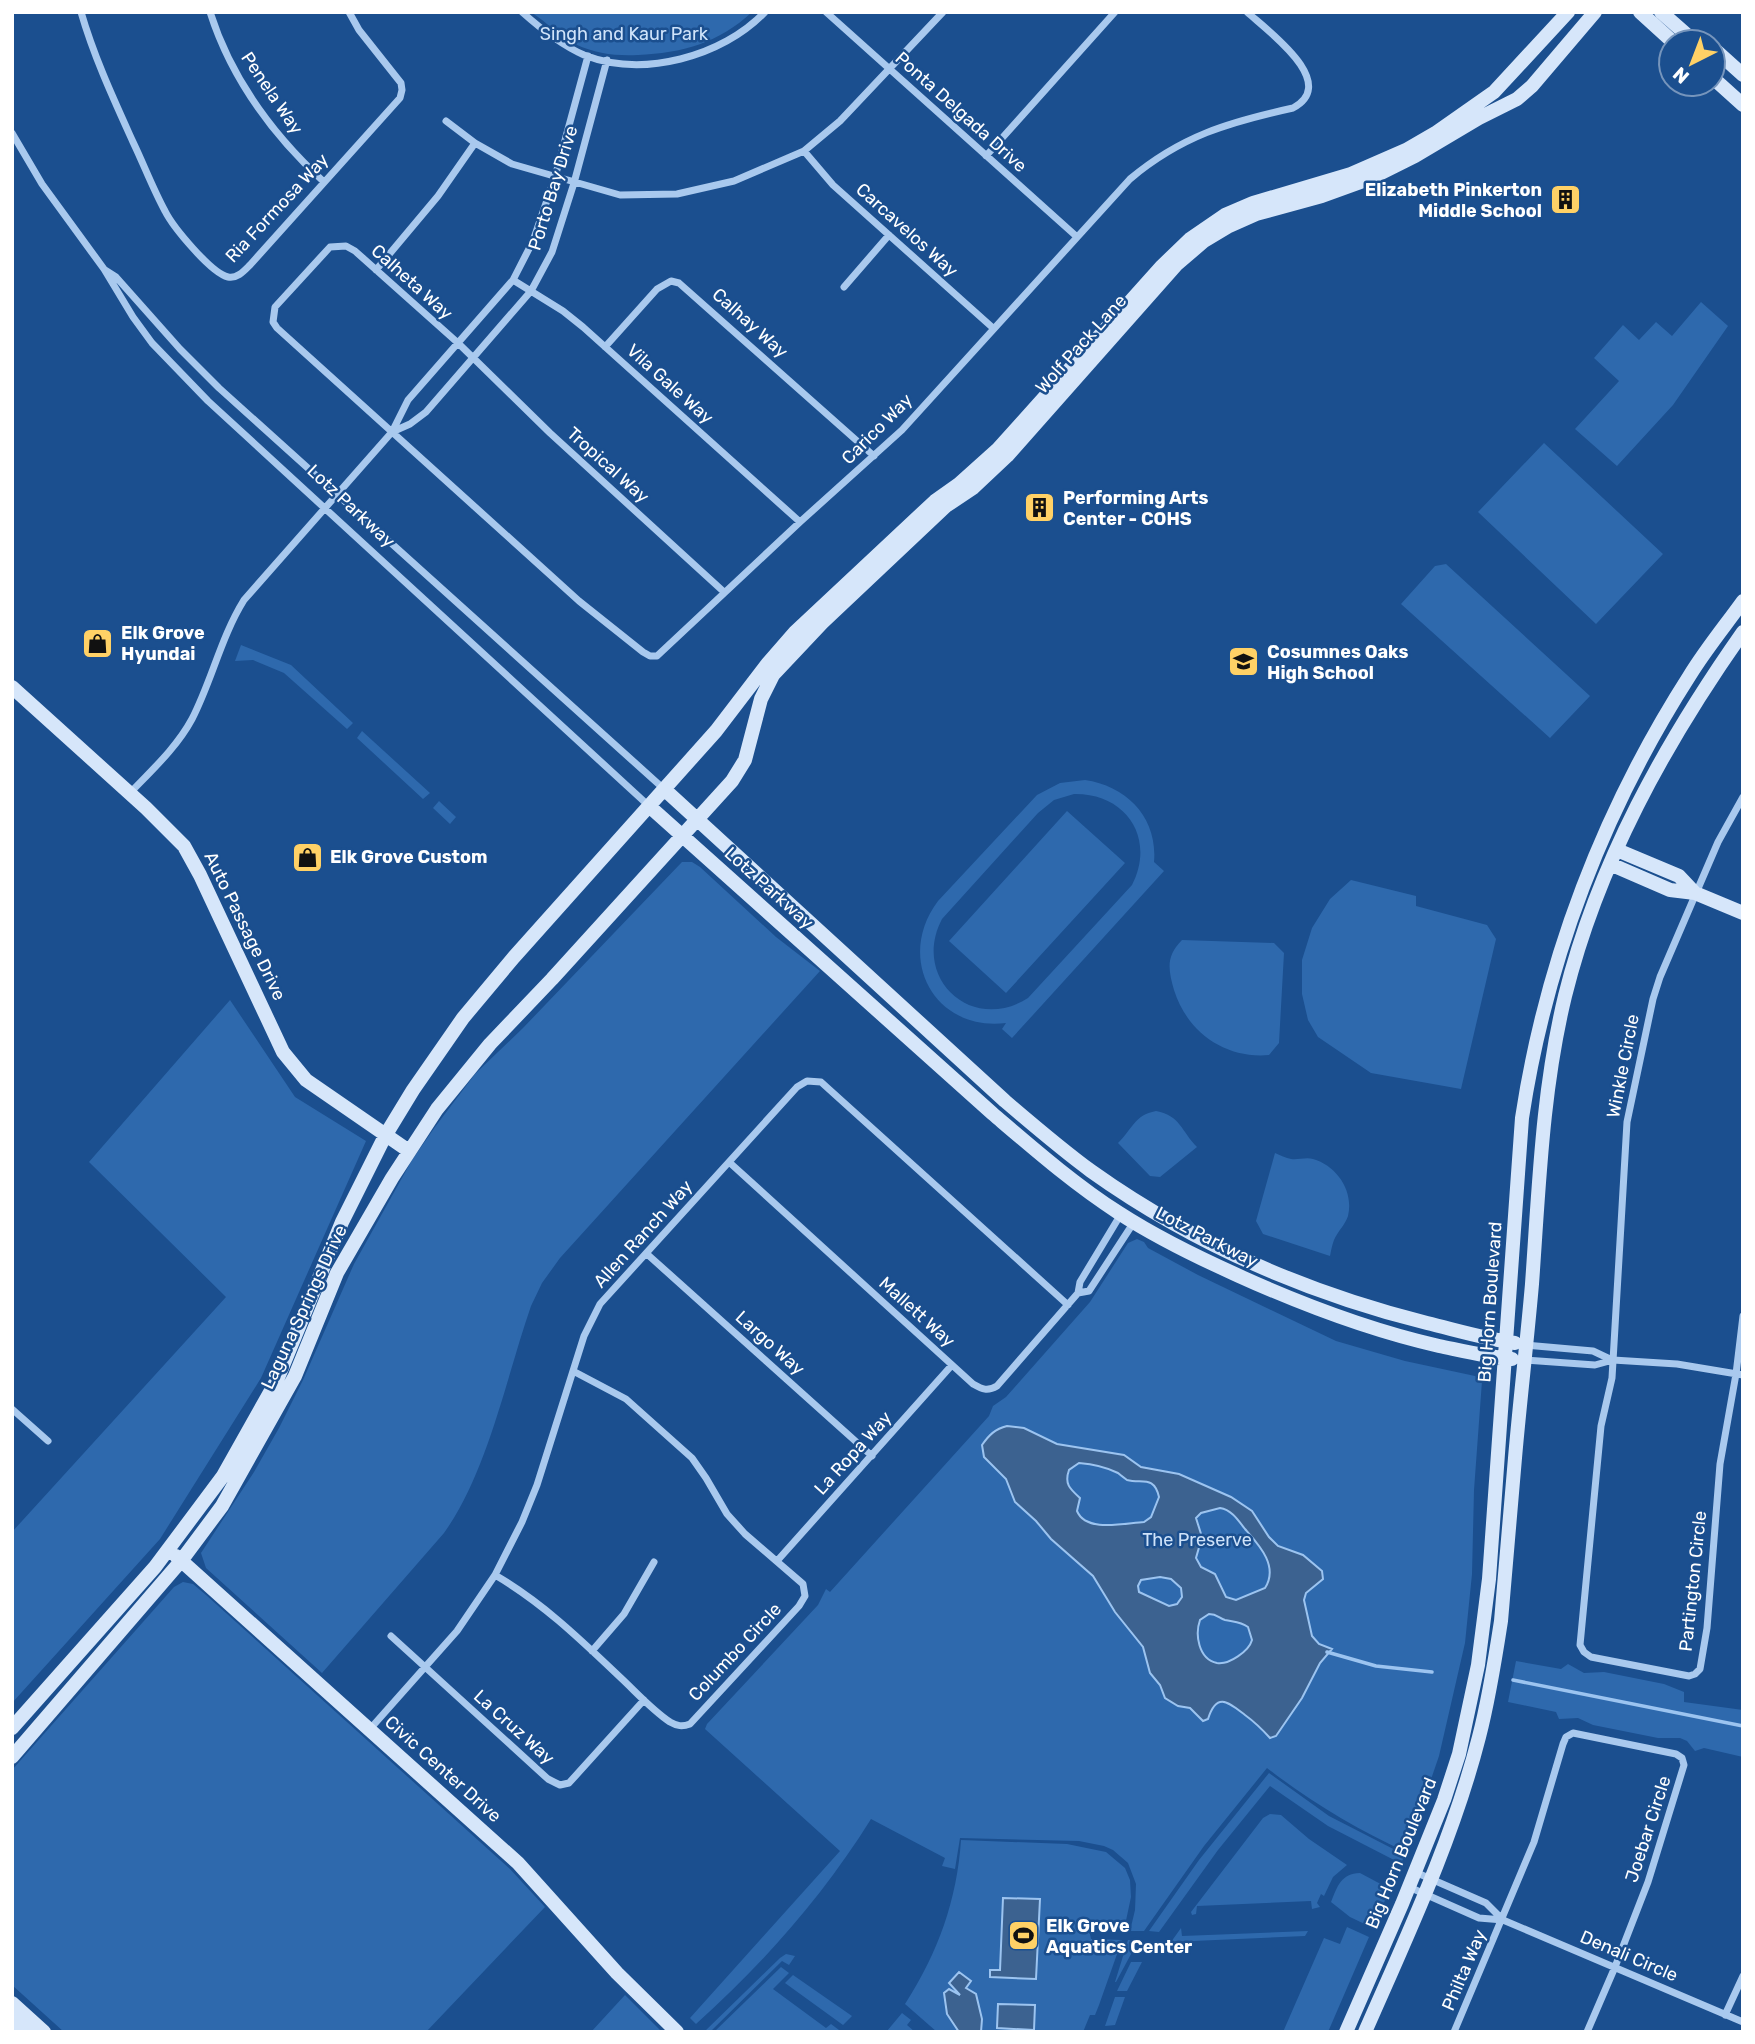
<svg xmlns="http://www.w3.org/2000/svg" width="1755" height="2044" font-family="Rubik,sans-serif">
  <rect width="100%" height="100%" fill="#1b4f8f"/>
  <path fill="#2e69ad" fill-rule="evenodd" d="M531,12H752C719,43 682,53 638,55C616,56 596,54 575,44C560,36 546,22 531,12Z
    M1701,302L1728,326L1673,405L1617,466L1575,429L1619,381L1594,358L1623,325L1639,340L1656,322L1672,336Z
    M1544,443L1663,554L1596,624L1478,512Z
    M1446,564L1590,696L1550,738L1401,604L1435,566Z
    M241,645L291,665L353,723L347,729L284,673L253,660L235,661Z
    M362,731L430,793L423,799L357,738Z
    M1085,780C1127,786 1158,818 1154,862L1164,871L1012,1038L1002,1029L1006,1023C934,1032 895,958 938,901L1037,795L1060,783ZM1074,794C1126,793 1156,838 1132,885L1028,998C972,1034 911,978 942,919L1038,813L1054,800Z
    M439,801L456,817L450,824L433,808Z
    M1067,811L1125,863L1006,993L949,941Z
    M682,862H692L700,867L776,937L820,971L560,1258L542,1283L531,1306C506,1378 488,1471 444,1533L322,1673L206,1568L201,1553L254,1472L279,1428L303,1380L354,1264L412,1160L435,1127L475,1074L523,1028Z
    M1351,880L1416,896V906L1487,925L1496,939L1461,1089L1371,1073L1318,1037L1308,1020L1302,994V960L1312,928L1330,899Z
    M1182,940L1274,943L1284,953L1279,1043L1269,1055C1225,1059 1187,1032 1174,990C1168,969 1166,956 1182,940Z
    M230,1000L295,1097L366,1141L261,1378L160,1539L12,1703V1532L226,1297L89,1162Z
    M1156,1111C1181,1116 1181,1131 1197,1147L1160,1177L1150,1176L1118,1143C1132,1130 1134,1115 1156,1111Z
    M1275,1153C1280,1155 1286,1158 1291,1159C1298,1160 1306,1157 1313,1159C1337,1166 1354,1191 1348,1216C1345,1225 1338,1231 1334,1240C1332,1245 1331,1251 1330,1256L1263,1234L1256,1221Z
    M1137,1239L1144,1242L1148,1248L1198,1275L1336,1341L1405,1361L1475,1376L1482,1381L1474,1490L1472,1574L1465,1643L1439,1756L1406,1852C1356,1829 1311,1802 1267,1768L1204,1846L1144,1931H1130L1135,1910L1136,1884L1128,1863L1113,1850L1104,1846L1079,1841L960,1838L955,1869L942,1866L945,1858L871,1819C823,1896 764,1963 696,2024L690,2018L840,1851L705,1729L707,1724L818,1605L826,1589L830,1592L989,1416L993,1406L1006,1397L1090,1302L1128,1243Z
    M183,1582L193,1584L206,1595L510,1869L545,1907L426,2032H64L12,1985V1770L174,1587Z
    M1516,1661L1561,1669L1568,1664L1584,1673L1604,1672L1664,1684L1684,1692V1702L1743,1710V1757L1704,1748L1695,1751L1687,1741L1680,1738H1658L1593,1725L1578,1718L1559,1719L1556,1712L1508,1702Z
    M1269,1773L1329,1816L1405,1855L1402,1861L1394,1860L1328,1826L1270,1786L1218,1850L1159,1932L1149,1931L1199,1860Z
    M1270,1814L1281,1815L1309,1839L1347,1865L1333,1877L1324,1896L1321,1894L1317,1903L1320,1907L1312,1909L1311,1901L1197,1906L1196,1914L1192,1915L1191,1912L1263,1818Z
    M961,1840L1067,1844L1106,1852L1125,1868L1130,1880L1131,1897L1124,1930L1089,1929L1091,1939L1122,1940L1099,2005L1095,2015H1090L1083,2032H937L905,2004C938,1953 957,1900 961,1840Z
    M1360,1873L1390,1889L1373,1928L1350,1917L1331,1902C1338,1885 1341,1874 1360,1873Z
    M1347,1927L1369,1937L1328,2032H1283L1324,1938L1340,1944Z
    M1181,1928L1182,1936L1308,1931L1305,1936L1171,1942Z
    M1128,1940L1138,1941L1116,1982H1115Z
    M786,1954L795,1956L789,1965L782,1961L710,2032H704L780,1958Z
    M1131,1962H1142L1127,1991H1117Z
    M781,1967L789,1973L773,1989L826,2028L831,2024L839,2030L837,2032H714Z
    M793,1975L852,2016L843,2025L785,1983Z
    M625,1995L662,2032H591Z
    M1115,1997H1125L1115,2025L1105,2026Z
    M902,2013L911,2020L907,2025L915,2032L887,2031Z"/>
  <path fill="#3c6290" stroke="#9cc4f0" stroke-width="2" fill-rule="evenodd" d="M1007,1426L1024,1428L1057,1444L1124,1455L1141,1467L1179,1474L1231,1497L1252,1511L1269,1537L1278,1546L1303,1555L1322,1571L1323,1579L1306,1593L1304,1600L1312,1636L1319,1644L1332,1649L1320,1663L1302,1698L1276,1736L1270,1738C1261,1728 1256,1723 1245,1715C1229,1703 1217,1691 1208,1719L1203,1721L1190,1708L1178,1706L1165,1698L1160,1685L1150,1673L1143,1647L1115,1612L1093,1576L1051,1539L1036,1521L1015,1502L1006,1479L984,1457L982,1445C989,1435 995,1429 1007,1426ZM1079,1463C1092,1464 1106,1467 1118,1473C1119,1474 1127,1480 1127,1480C1142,1484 1154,1475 1159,1497L1151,1517L1144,1522C1125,1523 1086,1533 1077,1511L1080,1498C1070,1489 1064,1484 1069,1470ZM1220,1508C1232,1510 1238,1520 1245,1529C1259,1545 1279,1566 1265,1588L1236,1600L1226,1597L1215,1574L1201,1567L1196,1558L1202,1537L1196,1518L1201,1513ZM1160,1577L1171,1579L1181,1588L1182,1597L1177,1604L1169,1606L1139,1592L1138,1586L1141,1580ZM1209,1614C1217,1614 1219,1618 1225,1620C1234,1622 1240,1621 1248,1627L1252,1640C1249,1651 1229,1665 1217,1663C1198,1659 1195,1634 1200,1620Z
    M1003,1898L1040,1899L1036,1979L990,1977V1970H1000Z
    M959,1972L971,1981L966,1988L976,1994L982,2019L981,2032H959L947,2014L944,1993L949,1989L960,1995L949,1983Z
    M998,2004L1035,2005L1034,2030L997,2028Z"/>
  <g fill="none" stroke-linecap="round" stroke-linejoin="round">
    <path stroke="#9cc4f0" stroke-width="3.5" d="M1327,1652L1376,1666L1432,1672
      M1513,1680L1743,1726"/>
    <path stroke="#a9c9ee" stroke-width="7" d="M81,12C94,57 114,100 133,142C144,165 153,189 165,211C173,227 211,273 228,277C237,279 244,271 250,265L400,98L402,90L401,83L359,30L349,12
      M210,12C231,78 274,136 324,182
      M522,12C541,29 561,45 584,55C643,78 722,57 765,12
      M826,12L1076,236
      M446,121L475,143L512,164L620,195L677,194L734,181L804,151L840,121L943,12
      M12,133L42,184L104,269L133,317L152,343L208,401L649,806
      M804,151L833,185L993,328
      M986,156L1115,12
      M105,270L116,277L180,349L219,388L664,789
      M376,270L438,196L475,143
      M513,280L563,311L583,327L800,522
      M844,287L889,235
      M605,347L657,289L671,281L679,283L874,456
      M392,432L410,424L426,412L531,291L552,252L574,183L607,60
      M724,592L550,433L458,343L355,251L346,246L330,247L275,307L273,322L277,328L579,601L643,652L650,656H657L800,522L902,430L1130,179C1181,136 1229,122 1293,108C1340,83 1268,31 1247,12
      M130,793C152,770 177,747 192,719C212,680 221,637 244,600L392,432L408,400L513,280L533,241L555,177L588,56
      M1743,797L1718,842L1660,977L1653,999L1627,1122L1612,1378L1601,1426L1580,1645L1584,1652L1591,1657L1689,1676L1695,1674L1700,1669L1707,1628L1720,1464L1736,1374L1743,1316
      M729,1162L973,1384C982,1389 987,1392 997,1386L1078,1293L1080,1282L1121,1214
      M647,1254L872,1456
      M1078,1293L1089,1291L1134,1222
      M1525,1345L1593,1351L1612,1360
      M1525,1360L1595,1365L1613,1360L1677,1364L1743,1375
      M12,1409L48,1441
      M777,1561L952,1365
      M495,1575C543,1603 581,1640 621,1678C636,1692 652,1710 670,1722C677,1726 682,1727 690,1724L799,1606L805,1596L803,1584L745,1534L727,1514L706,1478L692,1458L626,1399L573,1371
      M391,1636L548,1779L560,1785L569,1783L644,1700
      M592,1651L624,1614L654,1562
      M370,1729L457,1631L495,1575L522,1522L537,1485L584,1336L600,1304L797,1087L807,1081L821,1082L1068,1305
      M1415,1872L1486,1903L1503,1920
      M1409,1887L1479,1918L1503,1920L1743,2022
      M1725,2015L1743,1976
      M1454,2032L1534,1842L1563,1744L1566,1737L1573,1733L1676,1754L1682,1758L1684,1765L1648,1882L1615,1967L1587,2032"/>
    <path stroke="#d6e6fa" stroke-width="14" d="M1640,12L1673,42
      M1661,12L1695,42
      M1713,48L1743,75
      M1713,78L1743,105
      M12,687L146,808L184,846L200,875L283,1052L306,1080L409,1151
      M664,789L1005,1101C1033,1125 1061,1149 1091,1171C1192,1243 1307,1293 1427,1323C1456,1330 1486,1339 1515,1343
      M649,806L993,1114C1034,1149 1074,1184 1119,1213C1156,1237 1197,1257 1237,1275C1303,1305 1369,1330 1439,1346C1463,1351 1487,1357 1512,1359
      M1617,850L1679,876L1695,893
      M1610,864L1670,890L1695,893L1743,913
      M176,1556L518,1863L617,1973L677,2032
      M12,1728L155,1567L223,1476L277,1380L342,1222L385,1136L413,1090L463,1018L514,957L716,731L768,663L795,632L935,501L959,484L998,449L1162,266L1190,239L1225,215L1253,203L1351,174L1406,150L1437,132L1494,92L1568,12
      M12,1757L181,1561L222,1506L295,1376L337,1273L392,1178L437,1109L490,1044L552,979L732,781L745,760L761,699L773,675L822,623L946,506L973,488L1007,456L1176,265L1204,241L1229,226L1256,214L1322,196L1369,179L1415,156L1479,118L1517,99L1532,86L1595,12
      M12,2003L44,2032
      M12,2020L28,2032
      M1346,2032L1402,1904L1444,1800L1459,1754L1478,1665L1489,1579L1522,1118C1546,960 1604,809 1690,675C1706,649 1725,626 1743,601
      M1365,2032C1407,1936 1453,1839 1479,1737C1489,1699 1495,1660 1501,1621C1506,1567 1510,1512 1515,1458C1520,1400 1527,1342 1532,1284C1539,1187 1542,1091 1565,996C1598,863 1665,743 1743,632"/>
  </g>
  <defs>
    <symbol id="building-square" viewBox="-11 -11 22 22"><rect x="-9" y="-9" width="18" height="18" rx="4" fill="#ffd166" stroke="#1b4f8f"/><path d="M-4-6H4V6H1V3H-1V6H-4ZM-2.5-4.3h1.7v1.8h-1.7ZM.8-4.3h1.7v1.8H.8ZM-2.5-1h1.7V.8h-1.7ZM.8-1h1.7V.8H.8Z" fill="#111"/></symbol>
    <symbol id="shop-square" viewBox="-11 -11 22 22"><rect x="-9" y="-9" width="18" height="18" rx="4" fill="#ffd166" stroke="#1b4f8f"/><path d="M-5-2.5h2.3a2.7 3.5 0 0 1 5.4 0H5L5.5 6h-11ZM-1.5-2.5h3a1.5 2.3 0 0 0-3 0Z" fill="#111"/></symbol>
    <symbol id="school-square" viewBox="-11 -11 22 22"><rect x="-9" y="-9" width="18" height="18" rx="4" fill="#ffd166" stroke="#1b4f8f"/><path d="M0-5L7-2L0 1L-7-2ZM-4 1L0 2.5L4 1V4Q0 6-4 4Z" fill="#111"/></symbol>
    <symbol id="stadium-square" viewBox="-11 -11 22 22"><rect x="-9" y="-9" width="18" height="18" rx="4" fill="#ffd166" stroke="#1b4f8f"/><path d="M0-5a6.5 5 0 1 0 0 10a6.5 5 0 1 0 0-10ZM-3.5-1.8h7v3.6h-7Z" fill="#111"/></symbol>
  </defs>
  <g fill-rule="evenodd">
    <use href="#building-square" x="1548" y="182" width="35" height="35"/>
    <use href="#building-square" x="1022" y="490" width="35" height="35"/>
    <use href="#shop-square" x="80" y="626" width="35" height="35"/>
    <use href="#school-square" x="1226" y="644" width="35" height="35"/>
    <use href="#shop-square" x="290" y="840" width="35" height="35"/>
    <use href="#stadium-square" x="1006" y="1918" width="35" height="35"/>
  </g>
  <g text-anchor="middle" stroke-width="5" stroke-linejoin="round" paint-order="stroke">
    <g font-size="18" fill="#cfe3fa" stroke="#1b4f8f">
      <text x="624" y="40">Singh and Kaur Park</text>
      <text x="1197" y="1546">The Preserve</text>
    </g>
    <g font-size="18" fill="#fff" stroke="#1b4f8f">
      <text transform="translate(272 93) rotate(56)" y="6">Penela Way</text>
      <text transform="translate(961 112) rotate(42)" y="6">Ponta Delgada Drive</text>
      <text transform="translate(553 188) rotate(-73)" y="6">Porto Bay Drive</text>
      <text transform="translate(277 208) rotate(-47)" y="6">Ria Formosa Way</text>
      <text transform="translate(907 230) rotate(42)" y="6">Carcavelos Way</text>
      <text transform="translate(412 282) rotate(42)" y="6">Calheta Way</text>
      <text transform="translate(750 323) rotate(42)" y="6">Calhay Way</text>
      <text transform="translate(1081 344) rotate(-48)" y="6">Wolf Pack Lane</text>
      <text transform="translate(670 384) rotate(42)" y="6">Vila Gale Way</text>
      <text transform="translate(877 429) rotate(-45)" y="6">Carico Way</text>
      <text transform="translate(608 465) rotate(42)" y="6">Tropical Way</text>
      <text transform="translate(351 506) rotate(43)" y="6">Lotz Parkway</text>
      <text transform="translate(769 888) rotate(42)" y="6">Lotz Parkway</text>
      <text transform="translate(245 926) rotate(64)" y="6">Auto Passage Drive</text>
      <text transform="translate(1623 1066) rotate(-79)" y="6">Winkle Circle</text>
      <text transform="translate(643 1234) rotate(-48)" y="6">Allen Ranch Way</text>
      <text transform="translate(1207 1237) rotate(27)" y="6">Lotz Parkway</text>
      <text transform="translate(1490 1302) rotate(-86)" y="6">Big Horn Boulevard</text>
      <text transform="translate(304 1307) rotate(-65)" y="6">Laguna Springs Drive</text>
      <text transform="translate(917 1312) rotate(42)" y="6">Mallett Way</text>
      <text transform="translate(770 1343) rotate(42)" y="6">Largo Way</text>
      <text transform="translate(853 1453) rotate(-48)" y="6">La Ropa Way</text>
      <text transform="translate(1693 1581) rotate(-84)" y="6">Partington Circle</text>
      <text transform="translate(735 1652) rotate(-47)" y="6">Columbo Circle</text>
      <text transform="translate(514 1727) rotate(42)" y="6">La Cruz Way</text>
      <text transform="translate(443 1769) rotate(42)" y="6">Civic Center Drive</text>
      <text transform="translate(1648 1829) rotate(-72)" y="6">Joebar Circle</text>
      <text transform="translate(1401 1853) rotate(-68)" y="6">Big Horn Boulevard</text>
      <text transform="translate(1629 1956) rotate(23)" y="6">Denali Circle</text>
      <text transform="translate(1464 1970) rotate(-67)" y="6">Philta Way</text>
    </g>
    <g font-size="18" font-weight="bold" fill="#fff" stroke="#1b4f8f" text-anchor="start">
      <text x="1542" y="196" text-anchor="end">Elizabeth Pinkerton<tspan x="1542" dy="21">Middle School</tspan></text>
      <text x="1063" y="504">Performing Arts<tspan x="1063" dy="21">Center - COHS</tspan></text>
      <text x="121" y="639">Elk Grove<tspan x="121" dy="21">Hyundai</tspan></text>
      <text x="1267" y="658">Cosumnes Oaks<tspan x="1267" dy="21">High School</tspan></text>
      <text x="330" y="863">Elk Grove Custom</text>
      <text x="1046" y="1932">Elk Grove<tspan x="1046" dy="21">Aquatics Center</tspan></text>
    </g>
  </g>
  <rect width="1755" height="2044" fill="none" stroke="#ffffff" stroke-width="28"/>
  <g transform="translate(1692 63) rotate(222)"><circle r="33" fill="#1b4f8f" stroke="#7695bc" stroke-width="2"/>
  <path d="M0-5L12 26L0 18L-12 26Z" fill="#ffd166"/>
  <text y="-10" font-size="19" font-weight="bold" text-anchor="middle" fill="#ffffff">N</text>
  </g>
</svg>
